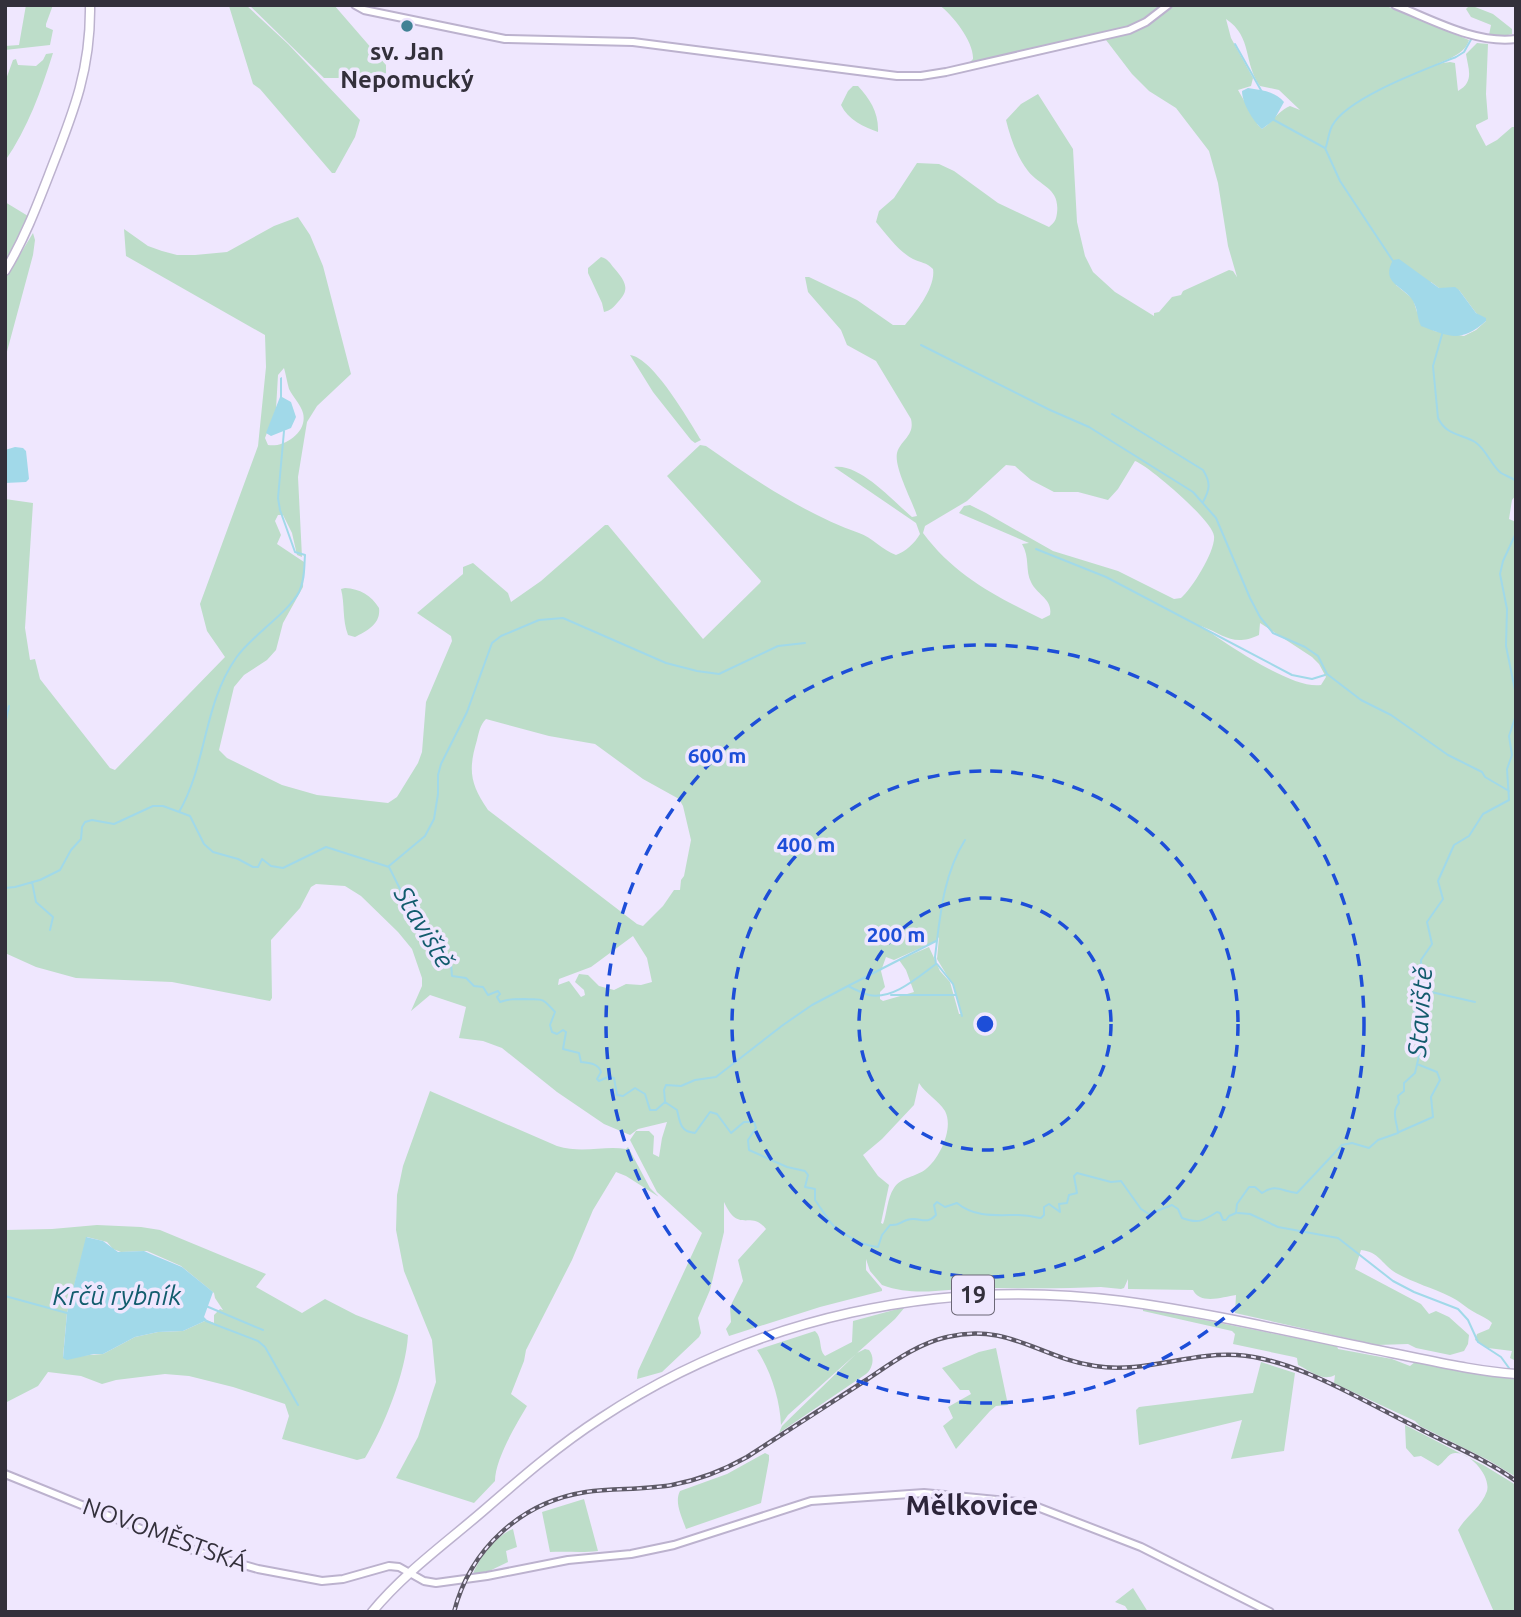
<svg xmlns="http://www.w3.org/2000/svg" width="1521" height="1617" font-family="Ubuntu,sans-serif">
  <rect width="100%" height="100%" fill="#efe7fe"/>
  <path fill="#bdddc9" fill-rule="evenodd" d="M26,5H53L46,24V27L53,30L50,45L5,50V46L19,45Z
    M246,5L288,44L360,120L355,137L335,173H332L260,89L253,84L229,6Z
    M249,5H334L386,65V73L378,78H324Z
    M939,5H1161L1143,20L1126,27L971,63H969L973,59C974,42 953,15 939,5Z
    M1172,5H1384L1469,40C1466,53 1449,59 1437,64L1450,62L1455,63L1458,91C1475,82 1468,68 1466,54L1477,43L1488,44L1486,94L1488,119L1476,125V127L1486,146L1497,140L1512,127H1516V495L1512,500L1509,519L1516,522V1361L1510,1358L1512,1351L1488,1348L1475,1340L1477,1334L1489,1329L1492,1323C1487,1318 1481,1316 1474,1312C1466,1308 1460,1301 1451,1297C1433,1288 1414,1283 1396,1273C1381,1264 1380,1252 1361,1250L1355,1269L1421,1304L1429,1314L1436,1311L1449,1317L1469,1335L1468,1344L1464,1351L1450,1355L1416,1348L1408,1344L1377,1345L1235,1313L1236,1295C1223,1297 1200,1305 1193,1290L1128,1289V1279L1124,1288L1121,1289L1101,1287C1060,1289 1019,1288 977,1288C944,1289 915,1297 882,1285L870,1271L866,1259V1270L882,1289V1291L820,1307L729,1336L726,1329L731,1322L730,1307L743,1281L738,1260L766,1229C750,1209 739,1235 724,1202V1232L710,1290L698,1318L701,1333L699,1337L662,1372L637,1379L638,1371L702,1233L657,1192L630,1140L636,1131H649L654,1136L653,1154L659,1157L662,1138L667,1122L638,1129L630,1135L604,1124L557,1092L502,1048L483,1041L459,1038L466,1007L430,995L411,1011L422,986V978L412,949L398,932L361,896L345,886L316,884L311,887L300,908L271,940L272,998L270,1001L172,982L76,978L36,967L5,953V499L33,503L25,628L30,660L35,659L40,679L110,768L115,770L225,657L207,631L200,604L258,446L266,367L265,335L126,256L124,229L148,246L162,251L177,255H195L227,252L274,226L298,217L310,235L323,266L351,374L317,406L307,422L298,477L302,557L297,555L292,533L283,515H278L275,521L281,535L277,544L304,562L303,587L283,623L276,650L267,660L244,675L234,687L219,750L227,758L282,785L317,795L388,803L397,797L418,763L422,752L426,702L452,641L451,636L417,613L463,574V567L473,563L508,593L511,602L541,581L605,525H608L703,639L760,583L761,581L667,476L700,445L706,446C753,479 805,514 859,533C872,537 882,550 896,555C905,552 915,543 920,534L916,523L834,467C860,463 893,501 912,517L917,516C912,500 894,468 897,453C901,439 915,436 911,419L876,361L847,345L841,330L808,292L805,277H809L857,300L893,325H905C916,312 936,287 933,269C926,262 921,263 913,259C898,251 887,235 876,222L879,211L894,198L917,163L939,164L954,171L998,203L1049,227C1055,222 1056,220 1057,213C1060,188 1041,187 1028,171C1017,157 1010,137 1006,120L1021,104L1038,94L1073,149L1077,222L1085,256L1093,272L1115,292L1154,316V313L1159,312L1172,297L1181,295L1183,291L1229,270L1233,271L1237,277L1228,246L1218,183L1209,151L1176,108L1149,91L1132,74L1106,40L1149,24ZM1226,19C1253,37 1243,63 1260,86L1279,90L1300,110L1290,106C1278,111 1273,122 1262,129L1258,125L1238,90L1251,86L1253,78L1231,38ZM1431,282L1439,288L1459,290L1476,313L1486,321L1476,330L1464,336L1434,331L1417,312L1413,299L1396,285ZM284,368C286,375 287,382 289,389C293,397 301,405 303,413C308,432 284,448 268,445L265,438L276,409L278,375ZM1135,461C1149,466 1213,521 1214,536C1216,550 1192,589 1181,598L1174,599L1118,571L1053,551L986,513L970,505L964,506L959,513L1029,543L1022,544C1030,557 1025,571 1031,582C1037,595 1053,599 1050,615L1042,619C995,596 955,576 923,533L925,526L967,501L1006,465L1015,466L1031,480L1054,492H1078L1108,500L1118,489ZM1260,623L1312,657L1319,664L1326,677L1321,685C1293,690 1225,643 1201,626C1225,635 1233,647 1259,635ZM486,719L549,736L595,744L643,779L679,799L683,806L691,840L684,876L681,880L680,890H674L663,906L643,926L637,924L488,810C470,784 468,770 477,740C479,732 480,725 486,719ZM633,936L647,958L652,982L641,985L626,984L614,990L599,986L588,975L579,974L575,982L584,990L585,995L581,997L569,981L558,985L559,979L591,967ZM939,937L937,959L954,987L961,1014H959L950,982L940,971L929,947L899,960L906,970L914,992L883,1001L880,999V992L885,987L881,971L886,957L894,960L936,941ZM919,1083C926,1094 938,1100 945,1111C954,1128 940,1158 926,1169C916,1177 901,1177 894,1188C887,1198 887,1214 883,1224L881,1223L889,1185L878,1176L863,1155L882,1139L914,1105Z
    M1470,5L1493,14L1512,29V34L1499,37L1489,35L1491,25L1471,17L1466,9Z
    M53,53C41,91 28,128 5,161V82L13,60L16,59L18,65L36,66L43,60L46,54Z
    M853,86H858C870,99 879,113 878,132C864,127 848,120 841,105L848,91Z
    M5,202L28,216L5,263Z
    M33,233L35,240L33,255L5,359V279Z
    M601,257C608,259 610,263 614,268C625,281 631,289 618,302C613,308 611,310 604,312L602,303L588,273V268Z
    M630,355C653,358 688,419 701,440L695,443L691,440L653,392Z
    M345,588C360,589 371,595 379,608C381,624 367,631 355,637L348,635C342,620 345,604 341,589Z
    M430,1091L557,1146C584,1154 604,1145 626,1149L628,1147L650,1188L659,1197L626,1176L616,1172L593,1210L572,1260L526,1350L524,1361L511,1394L527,1406C516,1425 495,1459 495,1481L474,1503L396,1478L418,1437L436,1382L432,1340L404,1271L396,1230L397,1195L403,1166Z
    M97,1225L141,1227L160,1230L266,1274L256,1287L302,1313L325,1299L356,1315L408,1335C406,1372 384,1427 365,1458L357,1460L282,1439L289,1416L285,1404L233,1387L189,1376L165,1374L116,1380L102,1384L81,1376L48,1372L38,1386L5,1403V1230L52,1229ZM87,1237L107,1242L113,1249L121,1252L147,1251L181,1266L214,1293L215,1298L223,1310L220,1309L214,1315V1323L207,1320L183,1331L158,1332L135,1337L103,1354L63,1357L67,1313Z
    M905,1307L895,1319L788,1415L781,1425C780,1400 771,1371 757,1350L815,1331C823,1338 818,1349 825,1356L852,1342L853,1321Z
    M1143,1308L1337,1346L1338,1349L1392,1359L1410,1366L1415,1362L1471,1373L1516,1378V1477L1488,1460L1420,1426L1415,1421L1340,1386L1334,1383L1335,1375C1323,1382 1310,1371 1298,1365L1297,1358L1294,1357L1233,1344L1235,1334L1232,1331L1143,1311Z
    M996,1348L1008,1405L996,1406L990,1411L956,1449L943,1426L953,1418L948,1407L971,1394L969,1390H960L942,1368L979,1352Z
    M865,1349L869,1350C875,1357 873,1368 866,1374L779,1433L782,1426L857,1353Z
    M1261,1362L1295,1373L1284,1451L1231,1459L1242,1420L1139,1445L1136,1410L1139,1407L1253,1393Z
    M1405,1425L1485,1466L1516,1485V1612H1494L1458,1530C1466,1516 1481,1508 1487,1491C1491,1476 1470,1452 1455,1453C1448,1453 1444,1463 1438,1466L1421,1456L1414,1457L1406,1448Z
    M765,1453L769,1455V1460L761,1503L686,1529C682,1517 674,1502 680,1491L727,1474Z
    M584,1499L598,1551C581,1553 567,1551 550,1552L542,1512Z
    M513,1529L517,1547L506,1551L508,1562L485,1573L473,1574C478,1559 498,1534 513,1529Z
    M1133,1588L1148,1612H1129L1125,1606L1115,1602Z"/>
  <path fill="#a1d9e9" d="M1248,88C1261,90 1275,91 1284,102L1274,120L1262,129C1253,121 1242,103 1242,91Z
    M1399,259L1439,288L1455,287L1459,290L1476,313L1486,318V321C1461,343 1450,337 1421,326C1417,318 1418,311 1414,303C1407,286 1379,285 1393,260Z
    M282,377V397L291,402L296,417L291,428L271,436L266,433L280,397V378Z
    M15,447L23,448L26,451L29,479L26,482L5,483V450Z
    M86,1237L103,1241L118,1252L144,1251L153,1255L182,1267L213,1292L204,1317L207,1320L183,1331L158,1332L135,1337L103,1354H94L67,1360L63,1358L67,1313Z"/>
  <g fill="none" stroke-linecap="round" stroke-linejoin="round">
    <path stroke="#a1d9e9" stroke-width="2" d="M1235,44L1262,92
      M1274,120L1325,148L1340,181L1393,261
      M1326,147C1328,140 1329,132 1332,126C1346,98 1426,69 1456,57L1464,52L1473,36
      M1443,331L1433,366L1438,418C1446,435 1461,434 1475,442C1486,449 1491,465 1501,473C1506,476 1511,477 1516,481
      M921,345L1050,410L1089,427L1193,492L1216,518L1250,598L1260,617L1273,633L1305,647L1318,656L1327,674L1361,700L1391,715L1448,755L1482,772L1485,777L1509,791
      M1112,414L1203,470C1211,483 1210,489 1203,502
      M1516,533L1503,561L1500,574L1507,609L1506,646L1516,695
      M1036,549L1106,577L1292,675L1312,679L1325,675
      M5,724L9,706
      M179,812C207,764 203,705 236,658C251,636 288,613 299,592C305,580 304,567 305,555L295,552L280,510L278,498L284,431
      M389,866L425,836L434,819L438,794V775L441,764L467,712L492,643L501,636L539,620L563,618L666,663L697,671L719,674L778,646L805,643
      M32,882L36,902L53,917L50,930
      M5,888L15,887L40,880L60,870L71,850L81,839L82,827L85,822L92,820L114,824L153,806H163L190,816L204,844L213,852L238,859L253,867H258L262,859L271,866L283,868L326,847L389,867L414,917L451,964L452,976L466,978L474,986L483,987L488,995L498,991L500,994L497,997L500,1002C509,999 514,999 524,999C543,1000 541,996 555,1012L550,1025L552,1032L557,1034L563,1030L566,1032L563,1049L579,1053L581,1062C589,1063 598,1063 601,1072L597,1079L599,1081L608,1077L614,1078L617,1095L623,1096L635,1088L645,1094L650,1110H656L665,1102L677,1110C680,1122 680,1132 695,1133L710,1112L717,1114L731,1133L744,1122H754L756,1128L748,1140L749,1150L787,1167L805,1171L808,1175L805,1187L815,1189V1200C821,1208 829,1223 836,1228C846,1236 864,1246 878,1247L882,1235L890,1225C899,1226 900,1222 907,1220C919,1216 926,1226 936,1215L934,1205L937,1202L945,1207L957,1203C975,1218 997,1215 1018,1215C1026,1215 1034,1217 1041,1218L1044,1215V1207L1049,1204L1060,1212L1059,1204L1067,1203L1069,1195L1077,1193L1074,1176L1077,1173L1111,1182L1121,1181L1141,1209L1149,1214L1172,1205L1178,1209L1182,1218C1198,1224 1203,1221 1217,1212L1220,1213L1223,1220H1226L1229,1216L1236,1213L1237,1204L1249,1187H1255L1262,1193C1277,1183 1282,1192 1297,1193L1342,1145L1352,1143L1369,1148L1378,1140L1398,1133C1397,1122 1391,1112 1399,1103L1398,1096L1404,1091V1083L1415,1073L1421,1047C1419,1041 1415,1038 1414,1032C1411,1008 1423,984 1421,960L1432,944L1427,922L1443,899L1438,881L1454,845L1469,836L1483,814L1509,800L1507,769L1512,755L1509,736L1516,715
      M937,964L953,984L962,1016
      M848,986L936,941
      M1418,989L1475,1002
      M891,995H956
      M665,1101L664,1090L666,1085L681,1086L695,1080L716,1077L783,1025L812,1005L848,986C854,989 862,993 869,995C893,1000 918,977 936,964L935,957C940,917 943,875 965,840
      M1399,1132L1433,1117L1431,1097L1440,1080L1437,1072L1417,1064
      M1238,1213L1250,1214L1278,1227L1338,1238L1393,1281L1414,1292L1458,1309L1468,1320L1478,1342L1501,1357L1509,1368
      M5,1296L67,1313
      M206,1306L263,1330
      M206,1321L258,1341L265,1347L298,1405"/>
    <defs>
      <path id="minor" d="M355,5L364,10L505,39L633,42L897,76H921L946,72L1129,30L1146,22L1168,5
        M1395,5C1433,20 1475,44 1516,39
        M5,1474L198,1552L258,1569L322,1581L343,1579L389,1566L399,1567L424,1581L436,1583L487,1576L568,1560L631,1554L674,1545L811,1501L924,1493L1027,1503L1141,1547L1270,1612"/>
      <path id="major" d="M5,271C25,238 38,203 52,167C74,111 91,68 90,5
        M372,1612C404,1573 446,1543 483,1511C521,1478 559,1445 601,1418C754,1317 941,1277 1122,1301C1212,1313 1303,1335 1392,1353C1433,1361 1474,1371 1516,1374"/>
    </defs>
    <use href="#minor" stroke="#bcb2ce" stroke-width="10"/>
    <use href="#major" stroke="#bcb2ce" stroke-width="11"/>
    <use href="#minor" stroke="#fff" stroke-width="6"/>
    <use href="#major" stroke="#fff" stroke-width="8"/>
    <defs>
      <path id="rail" d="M454,1612C470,1549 521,1502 586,1492C614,1488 643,1490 672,1485C699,1480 724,1470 747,1457C786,1432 825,1407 863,1382C889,1365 916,1344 947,1337C1007,1322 1040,1358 1095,1366C1143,1374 1189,1352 1237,1355C1297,1359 1364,1402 1418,1428C1450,1445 1486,1459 1516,1481"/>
    </defs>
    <use href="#rail" stroke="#5d5966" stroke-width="4.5"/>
    <use href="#rail" stroke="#efe7fe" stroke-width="2" stroke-dasharray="5" stroke-linecap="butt"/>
  </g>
  <g fill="none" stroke="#1d4ed8" stroke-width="3.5" stroke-dasharray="12 9">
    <circle cx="985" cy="1024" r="126"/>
    <circle cx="985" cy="1024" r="253"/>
    <circle cx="985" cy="1024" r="379"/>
  </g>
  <circle fill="#418295" stroke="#efe7fe" stroke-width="2.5" cx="407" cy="26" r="7"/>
  <g text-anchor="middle" stroke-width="7" stroke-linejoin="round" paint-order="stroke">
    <rect fill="#efe7fe" stroke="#6b6776" stroke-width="2" x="952" y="1275.5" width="42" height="39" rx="5"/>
    <g font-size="23" font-weight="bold" fill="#33303b">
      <text x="973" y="1303">19</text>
    </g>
    <g font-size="24" font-weight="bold" fill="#33303b" stroke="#efe7fe">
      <text x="407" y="60">sv. Jan<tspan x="407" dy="28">Nepomucký</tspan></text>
    </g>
    <g font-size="24" fill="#33303b" stroke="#efe7fe">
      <text transform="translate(165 1535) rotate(20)" y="8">NOVOMĚSTSKÁ</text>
    </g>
    <g font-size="26" font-style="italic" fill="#125c6d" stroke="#efe7fe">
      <text transform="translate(424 927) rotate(59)" y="9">Staviště</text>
      <text transform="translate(1420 1012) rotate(-86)" y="9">Staviště</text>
      <text x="117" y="1305">Krčů rybník</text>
    </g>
    <g font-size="28" font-weight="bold" fill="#2d253a" stroke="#efe7fe">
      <text x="972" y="1515">Mělkovice</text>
    </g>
  </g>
  <circle cx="985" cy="1024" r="10" fill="#1d4ed8" stroke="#efe7fe" stroke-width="3.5"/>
  <g font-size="21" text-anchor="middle" font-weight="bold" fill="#1d4ed8" stroke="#efe7fe" stroke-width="7" stroke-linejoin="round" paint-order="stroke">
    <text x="717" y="763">600 m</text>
    <text x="806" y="852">400 m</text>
    <text x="896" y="942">200 m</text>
  </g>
  <rect width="1521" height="1617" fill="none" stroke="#33303b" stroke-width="14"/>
</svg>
